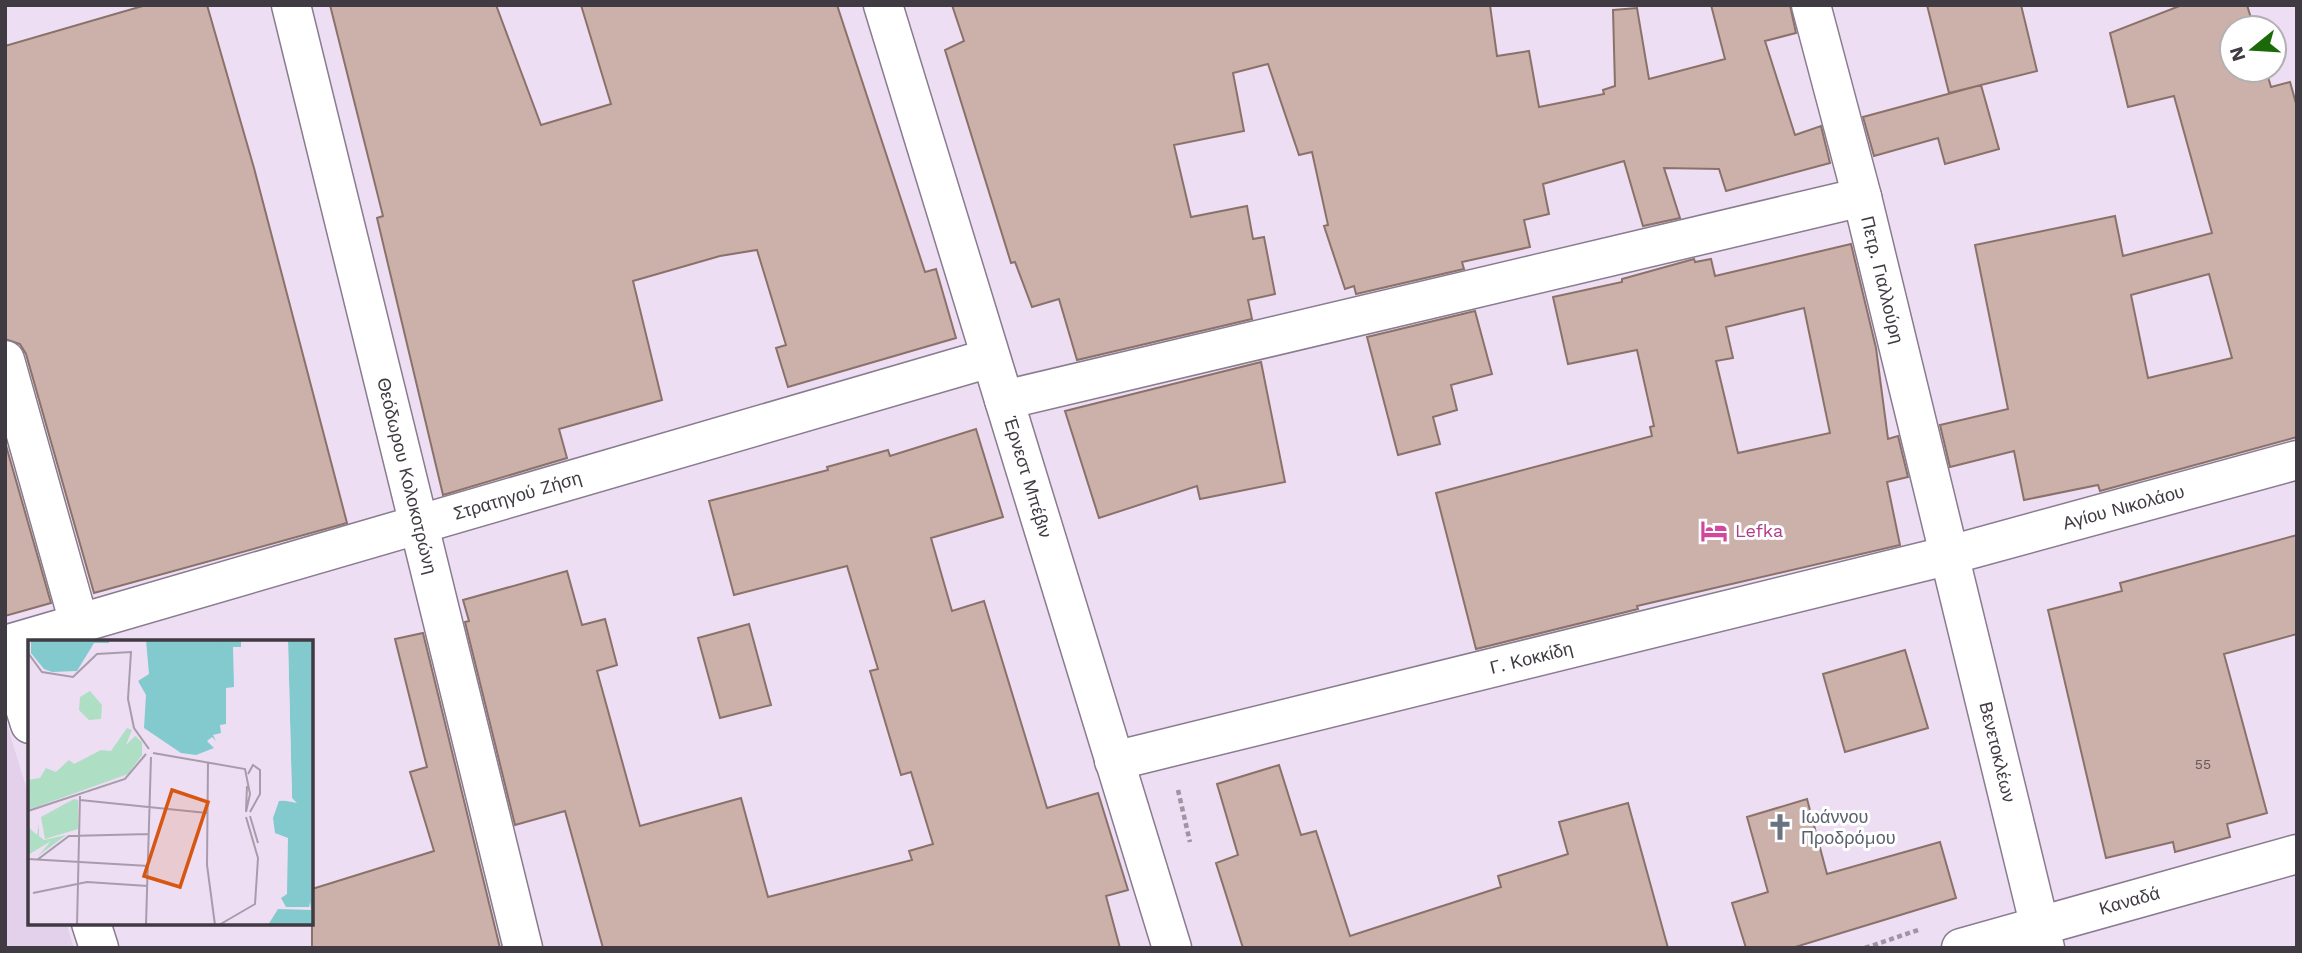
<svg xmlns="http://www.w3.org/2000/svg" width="2302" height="953" font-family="'Work Sans',sans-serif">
  <rect width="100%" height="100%" fill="#eddef3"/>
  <path fill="#e3d0eb" d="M5,718L30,800V923H66L74,948H5Z"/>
  <path fill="#ccb1aa" stroke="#8a726b" stroke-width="2" fill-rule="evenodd" d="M146,5H207L254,168L347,523L94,593L26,354L20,344L5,339V46Z
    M330,5H496L541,125L611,104L581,5H837L925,272L936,269L956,338L788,387L776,348L786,345L757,250L720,256L633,281L662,400L559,429L567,458L443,495L377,218L383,216Z
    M952,5H1490L1497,56L1529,51L1539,107L1604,94L1603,90L1615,86L1613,10L1637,8L1649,79L1725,59L1711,5H1790L1796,33L1765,41L1795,135L1821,126L1830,163L1726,191L1719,169L1664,168L1680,218L1643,226L1624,161L1543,184L1549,214L1524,220L1530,247L1462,262L1464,269L1356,294L1354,286L1345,289L1324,226L1328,225L1312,152L1299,155L1268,64L1233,73L1244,131L1174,145L1191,217L1247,206L1253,239L1264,237L1275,294L1248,300L1252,319L1077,360L1059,299L1032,307L1015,262L1011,263L945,50L964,41Z
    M1927,5H2021L2037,71L1949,93Z
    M2182,5H2247L2254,28H2232V70H2266L2271,87L2290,82L2297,107V437L2100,491L2098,485L2024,500L2014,451L1950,467L1940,425L2008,409L1975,245L2115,216L2123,256L2212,233L2174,96L2128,107L2110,33ZM2209,274L2232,358L2148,378L2131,295Z
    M1981,85L1999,149L1945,164L1938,138L1874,156L1863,117Z
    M1851,244L1876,348L1888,439L1898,436L1908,477L1887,482L1900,545L1637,606L1638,609L1476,649L1436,493L1652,436L1650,427L1654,426L1637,350L1568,364L1553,297L1622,282V279L1694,259L1695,262L1711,259L1715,276ZM1804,308L1830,433L1738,453L1716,361L1733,358L1726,327Z
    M1475,311L1492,374L1451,385L1457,410L1433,417L1440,444L1398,455L1367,337Z
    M1261,362L1285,482L1200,499L1197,486L1099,518L1065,411Z
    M976,429L1003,517L931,538L952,611L984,601L1047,808L1098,793L1128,890L1106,896L1120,948H603L565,811L515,825L465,622L469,621L463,600L567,571L582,625L605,619L617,665L597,671L640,826L741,798L768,897L912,860L909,851L933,844L911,772L901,775L870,671L878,669L847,566L734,595L709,501L828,470L827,467L888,450L890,456Z
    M5,442L51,603L5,616Z
    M2297,535V634L2224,654L2267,813L2227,824L2230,837L2175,852L2173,842L2106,858L2048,610L2122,591L2120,583Z
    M749,624L771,705L720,718L698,638Z
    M423,633L500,948H312V889L434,851L410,772L427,767L395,639Z
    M1905,650L1928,728L1845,752L1823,674Z
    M1279,765L1301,835L1316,831L1350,936L1501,887L1498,876L1568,854L1559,822L1628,803L1668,948H1243L1216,863L1238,855L1217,784Z
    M1807,799L1827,874L1940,842L1956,898L1792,948H1746L1732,903L1768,892L1747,817Z"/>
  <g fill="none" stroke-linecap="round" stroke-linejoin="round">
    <defs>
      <g id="minor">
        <path id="s1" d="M291,5L523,948"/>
        <path id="s2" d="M883,5L1172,948"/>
        <path id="s3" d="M1811,5L1862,197L2045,948"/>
        <path d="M5,360L79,623"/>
        <path d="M1004,400L1862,197"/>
        <path id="s4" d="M5,645L990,358"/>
        <path d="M5,645L30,724"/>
        <path id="s5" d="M1114,761L1950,555L2297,460"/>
        <path d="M91,923L99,948"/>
        <path id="s6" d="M1961,948L2297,854"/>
      </g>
    </defs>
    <use href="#minor" stroke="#897c8f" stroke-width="41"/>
    <path stroke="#9f94a3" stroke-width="4.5" stroke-dasharray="5 3.5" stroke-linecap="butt" d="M1178,790L1190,842
      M1865,948L1921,929"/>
    <use href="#minor" stroke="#fff" stroke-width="38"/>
  </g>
  <defs>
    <symbol id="hotel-bare" viewBox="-9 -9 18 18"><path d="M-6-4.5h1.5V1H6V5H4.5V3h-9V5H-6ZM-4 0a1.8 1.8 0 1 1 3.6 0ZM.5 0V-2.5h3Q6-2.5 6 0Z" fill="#d1479c" stroke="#fff" stroke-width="2.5" paint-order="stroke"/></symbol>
    <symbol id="church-bare" viewBox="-9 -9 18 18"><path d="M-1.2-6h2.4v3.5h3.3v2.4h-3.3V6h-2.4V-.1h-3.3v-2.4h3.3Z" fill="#6b7280" stroke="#fff" stroke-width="2.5" paint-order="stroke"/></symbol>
  </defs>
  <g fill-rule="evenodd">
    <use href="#hotel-bare" x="1695" y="512" width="38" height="38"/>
    <use href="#church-bare" x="1761" y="808" width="38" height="38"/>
  </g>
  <g text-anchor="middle" stroke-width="6" stroke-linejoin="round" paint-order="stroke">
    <g font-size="14" fill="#63585c">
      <text x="2203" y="769">55</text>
    </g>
    <g font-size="18" fill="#403a42" stroke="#fff">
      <text dy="6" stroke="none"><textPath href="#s3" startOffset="284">Πετρ. Γιαλλούρη</textPath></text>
      <text dy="6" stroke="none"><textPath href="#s2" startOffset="494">Έρνεστ Μπέβιν</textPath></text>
      <text dy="6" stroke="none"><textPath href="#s1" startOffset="485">Θεόδωρου Κολοκοτρώνη</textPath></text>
      <text dy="6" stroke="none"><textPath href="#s4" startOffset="534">Στρατηγού Ζήση</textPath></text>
      <text dy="6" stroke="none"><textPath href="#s5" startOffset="1041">Αγίου Νικολάου</textPath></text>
      <text dy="6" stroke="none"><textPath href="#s5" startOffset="430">Γ. Κοκκίδη</textPath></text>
      <text dy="6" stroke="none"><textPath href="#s3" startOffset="770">Βενετοκλέων</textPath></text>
      <text dy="6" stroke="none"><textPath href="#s6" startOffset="175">Καναδά</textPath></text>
    </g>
    <g font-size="18" fill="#b23c85" stroke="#fff" text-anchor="start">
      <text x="1735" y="537">Lefka</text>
    </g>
    <g font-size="18" fill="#5b616d" stroke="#fff" text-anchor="start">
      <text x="1801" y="823">Ιωάννου<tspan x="1801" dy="21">Προδρόμου</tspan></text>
    </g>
  </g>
  <g transform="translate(28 640)">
    <rect width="285" height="285" fill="#eddef3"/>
    <path d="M62,51L74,65L73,79L61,80L51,70L52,57ZM99,88L104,90L98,105L107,96L114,102V115L100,134L0,170V140L12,138L18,128L28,132L41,120L46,124L73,110L83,111ZM46,159L50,160V189L17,199L13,177ZM11,184V196L16,200L38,195L10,216L23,201L0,215V187L9,195Z" fill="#aedec4"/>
    <path d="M3,0H81V3H66L49,31L24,32L16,29L3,13ZM118,0H213V7H205L206,47L198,48V84L192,85L193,93L185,95L188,101L184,97L179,101L186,108L168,115L153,113L116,88L118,55L110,41L121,34ZM260,0H285V285H240L250,269L283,270L282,262L281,267H258L253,258L259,254L260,198L247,193L245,178L251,161L264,160Z" fill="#83cacf"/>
    <path d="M260,0L264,158L269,163L248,159H261Z" fill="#eddef3"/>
    <path fill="none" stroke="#83cacf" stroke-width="3.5" d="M193,0L203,47"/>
    <path fill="none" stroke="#a89cac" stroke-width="2" d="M0,13L14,32L45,37L69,14L103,12L100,59L106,88L121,109M125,113L217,129L222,154L218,172M180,122L179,225L187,285M220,134L225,125L232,130V154L222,172M52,160L179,173M0,171L97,139L118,114M218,171L219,146M222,176L230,203M0,219L121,226M9,220L41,196L121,194M5,253L59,242L120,246M49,285L52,156M118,285L123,117M191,285L227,264L230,218L218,177"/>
    <path fill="#d75611" fill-opacity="0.15" stroke="#d75611" stroke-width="3.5" d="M144,150L180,162L152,247L116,236Z"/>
    <rect width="285" height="285" fill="none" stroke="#403a42" stroke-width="3.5"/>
  </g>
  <rect width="2302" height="953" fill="none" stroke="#403a42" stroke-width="14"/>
  <g transform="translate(2253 49) rotate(252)"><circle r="33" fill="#ffffff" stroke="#b3b0b3" stroke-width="2"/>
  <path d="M0-5L12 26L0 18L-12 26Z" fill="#1b6a0a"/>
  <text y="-10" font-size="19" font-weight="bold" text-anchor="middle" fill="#403a42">N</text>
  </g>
</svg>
